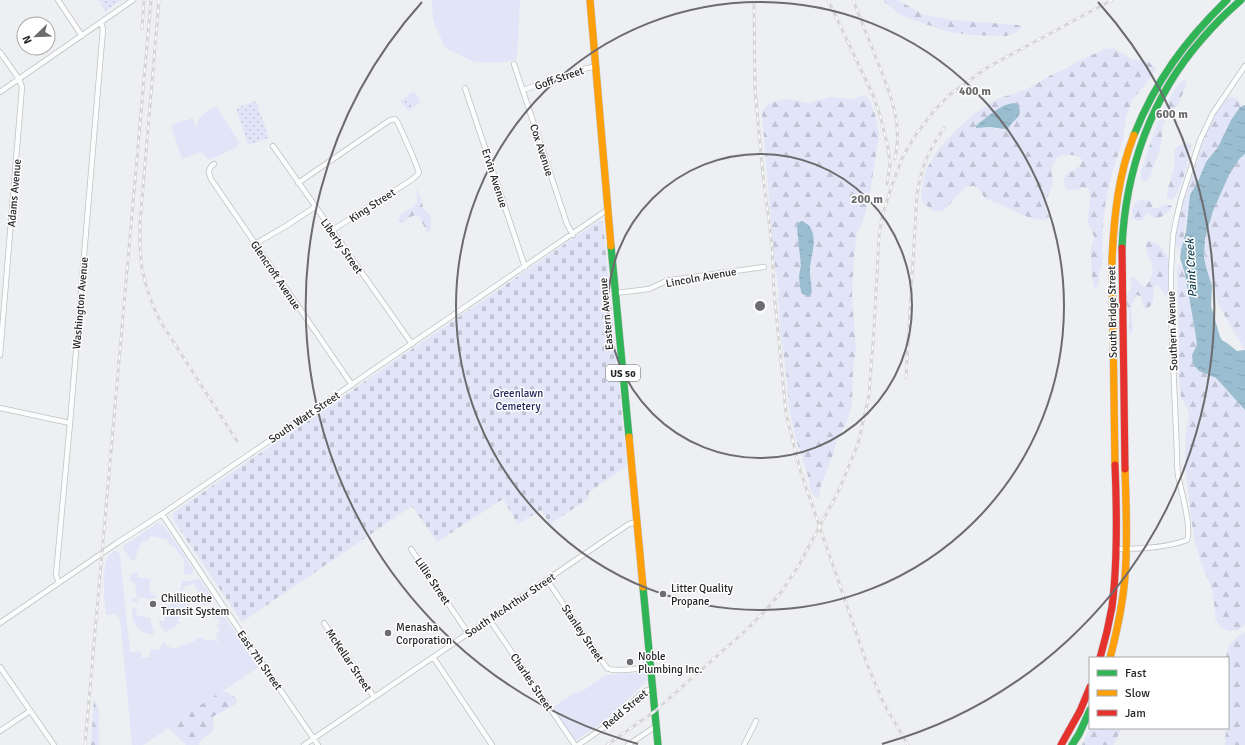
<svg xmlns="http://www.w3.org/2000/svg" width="1245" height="745" font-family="Signika,sans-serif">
  <defs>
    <pattern id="forest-firs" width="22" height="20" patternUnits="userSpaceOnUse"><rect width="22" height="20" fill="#e1e5f7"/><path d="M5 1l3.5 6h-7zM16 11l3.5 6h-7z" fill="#c1c4d4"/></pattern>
    <pattern id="cemetery-stones" width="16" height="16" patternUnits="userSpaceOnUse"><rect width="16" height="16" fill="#e1e5f7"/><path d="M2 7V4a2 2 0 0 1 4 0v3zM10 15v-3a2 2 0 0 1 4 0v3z" fill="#c1c4d4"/></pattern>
    <pattern id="park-dots" width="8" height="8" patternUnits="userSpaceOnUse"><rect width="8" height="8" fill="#e1e5f7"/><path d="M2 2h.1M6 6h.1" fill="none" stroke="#c1c4d4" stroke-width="1.8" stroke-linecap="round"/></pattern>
    <pattern id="water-ripples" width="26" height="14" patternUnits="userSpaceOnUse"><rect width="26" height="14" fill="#9abdd0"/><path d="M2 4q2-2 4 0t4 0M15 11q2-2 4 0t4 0" fill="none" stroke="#85a2b3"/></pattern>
  </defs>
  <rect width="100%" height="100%" fill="#eeeff3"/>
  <path fill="#e1e5f7" d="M432,0H520L517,59L505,62H475L445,48L433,20Z
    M414,91L421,102L414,107L407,96Z
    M216,106L239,142L238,146L225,153L208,160L202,152L182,159L171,125L193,118L196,128C198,116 206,111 216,106Z
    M157,523C167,524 187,560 194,570L193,573L188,575L184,574V560L174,546L169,544L168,540L166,539L150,536L149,540C137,542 139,550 135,560H131L123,548V546Z
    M116,550L119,553L120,556L130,652L141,651L142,658L150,657V650L160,649L163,642C166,646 171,648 176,648L178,650L180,646L193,642L200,637L207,641L212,640L213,639L218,643L216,633L220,632L217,624L219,623V620L213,617L210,610C212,607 215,607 218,607L259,667L143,745H132L120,619L116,614L106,615C104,602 102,571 107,559C109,554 112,552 116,550Z
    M137,572H138L137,577L151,579L149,590L151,591L150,594L156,595L155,600L139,597L138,603L131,601V598L137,599L135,583L131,581L130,579L132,574Z
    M199,578L212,597L210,602L204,606L202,603L205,600L193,583L189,586L187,585L184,587V589L181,592L180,591L182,581H190Z
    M180,592L192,610L196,607L198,610L193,613L167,608V605L170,606L171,603L168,602L169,594L179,596Z
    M134,608H137L136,615L150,618L154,632V634C140,636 131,622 132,610Z
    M166,614L182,617L178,618V621H180V623L166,632L162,629L158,620L164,621Z
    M646,672L647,681L601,724L575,741L553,707L573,694L584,690L606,675Z"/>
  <path fill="url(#forest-firs)" fill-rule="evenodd" d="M882,0H898L924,15L952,20L1018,25L1022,27L1016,33L1006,36L970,35L945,31L903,16L897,12Z
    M1113,48L1131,59L1148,62L1155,67V70L1153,75L1132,100L1125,120L1123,141L1112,172L1105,206L1103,227L1102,247L1103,258L1102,265L1099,274V284L1096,288L1094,287C1091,275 1091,262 1091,250C1091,246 1093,242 1094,238C1094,232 1088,227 1088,221C1087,210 1094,198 1088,188C1079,186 1077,193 1066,189L1064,183L1065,175L1080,166L1082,161L1081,158C1068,152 1055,153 1052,169C1052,174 1053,180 1052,185C1048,198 1041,205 1050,218L1046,220C1028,220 1011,209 995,202C992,201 989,200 986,199C981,195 981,187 974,186C957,185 950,213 938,211C932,211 927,206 922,202L921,196L924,177L927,168L938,150L958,128L975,113L997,99L1027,89L1045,79L1049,76L1067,68L1076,62L1105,49ZM1010,104L1020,110C1020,118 1013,122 1008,128L997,129L990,127L976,128V126L978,124L999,108Z
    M1185,80L1187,82L1179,103L1166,119L1163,125L1161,145L1150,177L1146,181H1143L1141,178V173C1151,141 1160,108 1181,81Z
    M865,95L871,102L876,118L879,135L869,200L863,220L857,233L854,255L852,298L856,350L853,368L852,405L847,422L837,440L833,455L821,485L819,496L817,498L815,497L811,491L809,479L795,436L789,408L786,371L780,329L778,298L779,290L775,267L762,114L765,107L769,104L780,100L790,99L808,103L830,97L851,99ZM813,249L810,272L812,291L799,271L801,266Z
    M1229,97C1236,98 1239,98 1241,105L1231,120L1218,147L1206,162L1199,179L1190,195L1182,248L1181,250H1178C1169,229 1189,189 1195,167C1197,162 1198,155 1200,150C1204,138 1210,124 1216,113C1219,107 1224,102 1229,97Z
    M1187,143H1190L1191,147C1188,160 1182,193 1171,200L1167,197V192L1175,164L1174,151L1177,147Z
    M1245,154V350L1220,308L1206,267L1204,252L1207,231L1213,211L1229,175L1240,158Z
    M416,190H417L421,197L423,208L429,214L431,218V226L429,232H427L419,216C413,213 408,219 403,223L400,222L398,221C400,208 417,211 417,200C417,197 416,194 416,190Z
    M1142,199L1151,201L1153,208H1158L1165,204L1172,206L1170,210C1166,213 1160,219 1156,219L1148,213L1146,215L1143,220L1139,221L1134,219C1131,210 1132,202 1142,199Z
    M1147,241C1171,242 1175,278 1167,295H1165L1158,285H1156C1151,293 1157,303 1147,309L1143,306L1141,296L1136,295L1131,307L1133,330L1131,334H1129V312L1127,305V298L1128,293L1132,287L1130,279V277H1135L1142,286L1145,287C1164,264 1141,259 1147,241Z
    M1178,264L1182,266L1185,274L1197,345L1192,355L1199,371L1216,378L1245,410V625L1238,630L1229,631L1220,627L1215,618V610L1212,589L1201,563L1194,539L1185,466L1186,430L1189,416L1188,410L1181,397L1179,374V336L1177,269Z
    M1245,632V745H1225L1226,728H1228V658H1226C1227,646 1234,638 1245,632Z
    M222,691C228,691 234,695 237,700L236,704L214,716C212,721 215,726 213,730C210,737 201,735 199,745H186L170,730L169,727V725Z
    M94,698L99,710V745H91Z
    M1090,728H1122L1113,745H1082Z"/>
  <path fill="url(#cemetery-stones)" d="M600,220L603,222L627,466L589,492L588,499L550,524L541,510L518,524L503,499L437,542L412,506L242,622L174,521L173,513Z"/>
  <path fill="url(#park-dots)" d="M99,0H122L105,11Z
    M407,96L414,107L408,111L400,101Z
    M256,101L269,138L248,145L236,108Z"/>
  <path fill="url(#water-ripples)" d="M1015,103L1019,106L1020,113L1018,117L1013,122L1008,128L1004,129L990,127L976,128V126L978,124C989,116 1000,104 1015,103Z
    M1245,105V154L1240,158L1229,175L1213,211L1205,239L1204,257L1206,267L1212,286L1211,307L1208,321L1214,336L1227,343L1237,351L1245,350V410L1216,378L1199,371L1193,364L1192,355L1197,345L1195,331L1185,274L1180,258L1181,250L1186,231L1190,195L1199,179L1206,162L1218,147L1231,120L1240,107Z
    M802,221C805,223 808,224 810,227C819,241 809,259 810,273C810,281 813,288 811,295L808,296L802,294C799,285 798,275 801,266L797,228L798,223Z"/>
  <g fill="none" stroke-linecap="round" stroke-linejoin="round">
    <path stroke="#9abdd0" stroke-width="9" d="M1206,305L1216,339L1221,347"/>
    <defs>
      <path id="street" d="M58,0L82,36
        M0,52L19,79L22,87L0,355
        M514,64L567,224L573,235
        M465,88L525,267
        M523,90L587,68L595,67
        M0,92L133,0
        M273,146L412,344
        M214,164C208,168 208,172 211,179L352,385
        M298,183L390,120L395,119L398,123L411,152L419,172L418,174L413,179L331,231
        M255,244L286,226L315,207
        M616,293L649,289L666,281L671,280L764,267
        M0,408L70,423
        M162,514L225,609L318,745
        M411,549L468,633
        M1116,549C1138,549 1167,548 1187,540C1192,527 1181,491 1178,475C1177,468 1177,461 1177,454L1171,313V271L1173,236L1176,220L1181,199L1200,140L1213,113L1245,66
        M547,580L607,668C615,673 640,668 651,667
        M59,583L56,575L57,564L70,423L103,29L101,23
        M489,619L575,745
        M0,623L117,543L162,514L607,210
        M324,623L374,697
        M433,657L492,745
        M0,667L54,745
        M0,731L30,711
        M304,745L614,534L629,524L637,522
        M578,745L609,724L643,692L653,688
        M628,745L656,726
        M744,745L756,721"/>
      <path id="fast" d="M1134,135C1156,80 1185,41 1227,0
        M611,246L629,437
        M1122,248C1125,171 1151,97 1202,39C1214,25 1227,12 1241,0
        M643,587L658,745
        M1072,745L1079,734L1090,710"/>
      <path id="slow" d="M590,0L611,246
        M629,437L643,587
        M1115,465L1112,260C1114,217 1118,175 1134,135
        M1110,658C1117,631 1123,604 1125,576C1128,541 1126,505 1125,469"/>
      <path id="jam" d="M1122,248L1125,469
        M1100,658C1105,641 1109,624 1112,607C1118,560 1117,512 1115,465
        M1061,745L1080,711L1090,687"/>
    </defs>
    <use href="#street" stroke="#c0c1c4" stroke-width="6"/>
    <use href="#fast" stroke="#c0c1c4" stroke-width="8"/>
    <use href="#slow" stroke="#c0c1c4" stroke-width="8"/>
    <use href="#jam" stroke="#c0c1c4" stroke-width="8"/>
    <use href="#street" stroke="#fcfdfd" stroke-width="4.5"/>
    <use href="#fast" stroke="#30b455" stroke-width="7"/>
    <use href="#slow" stroke="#ff9f0a" stroke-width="7"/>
    <use href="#jam" stroke="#e5322d" stroke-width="7"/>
    <defs>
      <path id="rail" d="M159,0L140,223V249L142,269L147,289L156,313L162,324L237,441
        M755,0L754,6L755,89L763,176L772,245L774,292L786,413L800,470L867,664L884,704L908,745
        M828,0L873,95L880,115L888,148L890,164L887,184
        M853,0C861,21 870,42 878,63C891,95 903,125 895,159
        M142,28L144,0
        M906,378L917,194C922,165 928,152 944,128
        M85,745L151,0
        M607,745L655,711L745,631L764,612L782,591L799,565L839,490L858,444L869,395L874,329L879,237L882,217L891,188L903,156L917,133L934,111L949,95L988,67L1112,0"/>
    </defs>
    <use href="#rail" stroke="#d6d6d7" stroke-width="3"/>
    <use href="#rail" stroke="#fff" stroke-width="1.5" stroke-dasharray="4.5" stroke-linecap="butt"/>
  </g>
  <g fill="none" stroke="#6c6c6f" stroke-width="2">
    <circle cx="760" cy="306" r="152"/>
    <circle cx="760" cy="306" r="304"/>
    <path d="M638 744A455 455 0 0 1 422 2M1098 2A455 455 0 0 1 882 744"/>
  </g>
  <g fill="#6c6c6f" stroke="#fff" stroke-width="1.5">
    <circle cx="663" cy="594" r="4"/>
    <circle cx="153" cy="604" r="4"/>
    <circle cx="388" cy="633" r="4"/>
    <circle cx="630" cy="662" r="4"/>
  </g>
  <g text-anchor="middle" stroke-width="3" stroke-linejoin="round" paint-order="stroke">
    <rect fill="#fff" stroke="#676768" stroke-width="1" x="606" y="365" width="34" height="16" rx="3"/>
    <g font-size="10" font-weight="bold" fill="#262628">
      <text x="623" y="377">US 50</text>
    </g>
    <g font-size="11" fill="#262628" stroke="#fff">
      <text transform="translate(559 78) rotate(-19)" y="4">Goff Street</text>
      <text transform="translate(542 150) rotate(72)" y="4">Cox Avenue</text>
      <text transform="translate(495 178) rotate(72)" y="4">Ervin Avenue</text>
      <text transform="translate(14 193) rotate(-85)" y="4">Adams Avenue</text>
      <text transform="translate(372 205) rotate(-33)" y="4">King Street</text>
      <text transform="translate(342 246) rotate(55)" y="4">Liberty Street</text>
      <text transform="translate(276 275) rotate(56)" y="4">Glencroft Avenue</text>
      <text transform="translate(701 277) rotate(-10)" y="4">Lincoln Avenue</text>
      <text transform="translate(80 303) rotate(-85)" y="4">Washington Avenue</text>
      <text transform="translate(1112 312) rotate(-91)" y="4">South Bridge Street</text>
      <text transform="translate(606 314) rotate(-95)" y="4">Eastern Avenue</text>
      <text transform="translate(1172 331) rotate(-92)" y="4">Southern Avenue</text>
      <text transform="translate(304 417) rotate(-34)" y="4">South Watt Street</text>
      <text transform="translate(433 581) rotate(56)" y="4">Lillie Street</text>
      <text transform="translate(510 605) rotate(-34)" y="4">South McArthur Street</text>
      <text transform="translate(583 633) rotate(56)" y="4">Stanley Street</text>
      <text transform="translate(260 660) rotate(55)" y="4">East 7th Street</text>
      <text transform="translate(349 660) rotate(56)" y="4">McKellar Street</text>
      <text transform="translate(532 682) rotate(56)" y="4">Charles Street</text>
      <text transform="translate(625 709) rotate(-40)" y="4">Redd Street</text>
    </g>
    <g font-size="11" fill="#242a5f" stroke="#fff">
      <text x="518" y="397">Greenlawn<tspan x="518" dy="13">Cemetery</tspan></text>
    </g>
    <g font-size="11" fill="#262628" stroke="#fff" text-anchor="start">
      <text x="671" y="592">Litter Quality<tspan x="671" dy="13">Propane</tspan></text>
      <text x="161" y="602">Chillicothe<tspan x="161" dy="13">Transit System</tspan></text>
      <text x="396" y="631">Menasha<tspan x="396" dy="13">Corporation</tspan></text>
      <text x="638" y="660">Noble<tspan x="638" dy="13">Plumbing Inc.</tspan></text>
    </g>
    <g font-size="12" font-style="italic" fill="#103b4e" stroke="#fff">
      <text transform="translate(1191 268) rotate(-93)" y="4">Paint Creek</text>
    </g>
  </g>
  <circle cx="760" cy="306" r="6" fill="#6c6c6f" stroke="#fff" stroke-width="2"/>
  <g font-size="12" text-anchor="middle" font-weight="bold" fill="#6c6c6f" stroke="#fff" stroke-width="3" stroke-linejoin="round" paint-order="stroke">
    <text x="975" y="95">400 m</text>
    <text x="1172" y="118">600 m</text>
    <text x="867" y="203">200 m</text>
  </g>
  <rect x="1089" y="657" width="140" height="72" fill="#ffffff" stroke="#a8a8a9"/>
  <rect x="1097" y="670" width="20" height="6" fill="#30b455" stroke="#a8a8a9"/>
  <text x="1125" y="677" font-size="12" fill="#262628">Fast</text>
  <rect x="1097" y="690" width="20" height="6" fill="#ff9f0a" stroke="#a8a8a9"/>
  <text x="1125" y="697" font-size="12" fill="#262628">Slow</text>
  <rect x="1097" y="710" width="20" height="6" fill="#e5322d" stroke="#a8a8a9"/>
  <text x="1125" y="717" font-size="12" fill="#262628">Jam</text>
  <g transform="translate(36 36) rotate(247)"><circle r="19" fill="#ffffff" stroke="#a8a8a9"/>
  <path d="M0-3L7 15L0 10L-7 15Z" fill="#6c6c6f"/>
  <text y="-6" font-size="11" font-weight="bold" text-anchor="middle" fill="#262628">N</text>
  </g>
</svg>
